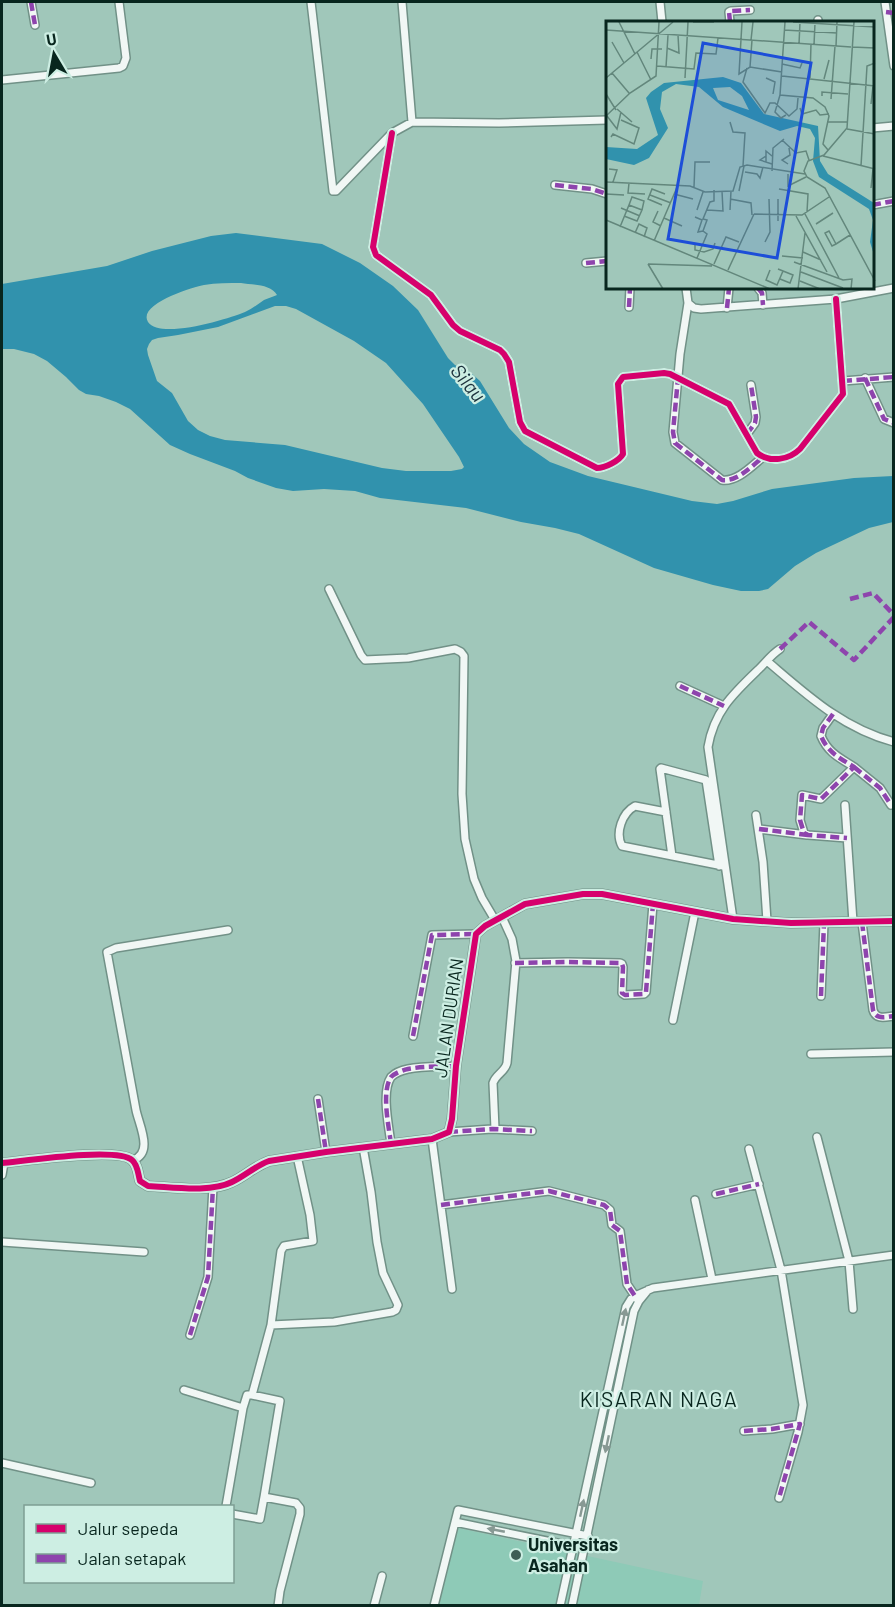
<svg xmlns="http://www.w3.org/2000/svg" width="895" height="1607" font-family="Barlow,sans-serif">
  <rect width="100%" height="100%" fill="#a0c7ba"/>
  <path fill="#8ecab7" d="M458,1528L703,1581L699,1605L439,1606Z"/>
  <path fill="#3192ad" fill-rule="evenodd" d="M236,233L322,244L360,263L393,286L418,310L448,358L455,365L470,372L480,381L509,428L524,444L550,462L588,476L692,501L717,504L733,501L772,489L854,478L893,476V522L869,528L816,553L795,566L768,589L759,591H741L713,585L654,568L579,534L555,528L521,522L466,508L380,498L355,491L324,489L293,491L276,488L248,478L235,471L190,454L170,445L130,409L116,402L99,396L86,394L79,390L66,377L47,361L34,354L14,349H2V284L107,266L152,251L211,236ZM241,283C252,285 271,284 277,295C273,297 268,298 264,300C258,304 252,309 245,312C228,319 160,340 148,322C137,304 193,287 204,285C216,283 229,283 241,283ZM275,306H286L296,309L354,341L386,363L423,404L459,457L464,467L462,469L451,471H406L382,468L285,445L225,440L210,436L198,430L188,421L172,393L157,381L148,355L147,349L149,344L152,340L158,338L178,335L218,327Z"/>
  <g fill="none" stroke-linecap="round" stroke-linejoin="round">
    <defs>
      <path id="minor" d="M31,2L35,25
        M311,2L333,191H336L392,133L412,122L499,123L607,120
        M402,2L412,122
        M660,2L662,22
        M885,2L894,66
        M730,22L729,12L731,11L750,10
        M818,22V20
        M2,80L119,68L123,66L126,58L119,2
        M872,128L894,126
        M392,133L373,247L376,255L431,295L453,325L460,331L500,350L504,354L509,362L520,422L525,431L597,468C605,468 619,461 623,454L618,384L623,377L664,373L670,374L729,404L757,453C770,463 789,460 800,449L843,394L836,299
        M555,185L592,189L607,194
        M872,205L894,201
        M586,263L607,261
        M686,288L688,303L694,308L701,309L836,299L894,288
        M758,288L762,293L763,305
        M688,303L680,354L673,432L675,443L722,480C737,482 752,466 763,457
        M629,307L630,288
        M727,308L729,288
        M865,378L884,419L894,423
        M843,381L894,377
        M747,434L755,423L756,417L751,385
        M329,589L361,655L365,660L408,658L455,649L461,652L464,656L462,794L465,839L474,879L482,898L495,920
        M767,661C807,695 842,728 894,742
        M680,686L724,706
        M833,714L823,728L821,736C828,753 840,758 854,767L821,799L802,795L800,820L804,833L808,835L847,838
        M854,767L880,788L891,805
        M845,805L853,922
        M666,812L635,806C622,813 615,833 622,846L723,866
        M756,815L763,862L767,921
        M759,829L807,835
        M672,856L660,769L661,768L706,780L719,866
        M733,919L708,747C714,711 734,693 759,669C766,662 772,654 780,649
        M862,922L873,1010C876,1020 885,1017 894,1016
        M515,963L568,962L620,963L622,964L623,967L622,993L625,995L644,994L646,992L653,904
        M821,996L824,923
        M673,1020L695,912
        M413,1036L432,935L476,934
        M811,1054L894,1052
        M318,1099L326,1152
        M495,1129L493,1083C496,1074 505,1072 507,1063L516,961L512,939L502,917
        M449,1132L492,1129L532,1131
        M817,1137L849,1261L853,1309
        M432,1139L452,1289
        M391,1144C389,1127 381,1092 391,1077C395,1073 403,1070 408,1069C424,1066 440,1067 456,1066
        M749,1149L781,1270L803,1405L798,1432L779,1498
        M133,1160C154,1153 139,1125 136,1110L107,952L116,948L228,930
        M2,1175L4,1163
        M716,1194L759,1184
        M695,1200L712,1279
        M441,1205L549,1191L604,1205L610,1210L612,1225L620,1231L627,1284L637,1299
        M2,1242L144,1252
        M271,1325L334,1322L392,1312L396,1310L398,1305L383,1273L377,1242L371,1192L363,1147
        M190,1335L208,1277L213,1187
        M184,1390L243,1408L226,1506
        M243,1408L247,1395H252
        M744,1431L772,1429L800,1424
        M2,1463L91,1483
        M232,1514L260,1519L264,1497
        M455,1522L576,1547
        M278,1606L280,1591L300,1514V1508L296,1503L264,1497L280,1401L252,1395L271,1325L281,1251L284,1246L313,1241L310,1215L297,1156
        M374,1606L382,1576
        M434,1606L458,1510L588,1536
        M560,1606L626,1307L631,1299L635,1296L653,1288L894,1255
        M572,1606L634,1311L639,1301L648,1290"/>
      <path id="tertiary" d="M2,1163C24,1161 117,1147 132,1160C138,1165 138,1174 140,1181L148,1186C172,1187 210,1193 232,1182C245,1176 255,1166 269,1161L326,1152L432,1139L449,1132L452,1119L456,1066L476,934L485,926L525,904L583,894H602L733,919L791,923L894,921"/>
    </defs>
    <use href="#minor" stroke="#719187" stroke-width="10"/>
    <use href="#tertiary" stroke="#719187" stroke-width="11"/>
    <use href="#minor" stroke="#f1f7f5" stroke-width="7"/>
    <use href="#tertiary" stroke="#f1f7f5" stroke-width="8"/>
    <path stroke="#8e44ad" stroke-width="4.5" stroke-dasharray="9 4.5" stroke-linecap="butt" d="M31,2L35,25
      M886,12L894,13
      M730,22L729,12L731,11L750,10
      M818,22V20
      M555,185L592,189L607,194
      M872,205L894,201
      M586,263L607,261
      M758,288L762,293L763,305
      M629,307L630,288
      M727,308L729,288
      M676,377L678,378L673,432L675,443L722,480C737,482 752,466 763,457
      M865,378L884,419L894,423
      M843,381L894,377
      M747,434L755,423L756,417L751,385
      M850,599L873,593L894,615
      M780,649L809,622L854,660L894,617
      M680,686L724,706
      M833,714L823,728L821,736C828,753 840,758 854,767L821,799L802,795L800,820L804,833L808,835L847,838
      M854,767L880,788L891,805
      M759,829L808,835
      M862,922L873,1010C876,1020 885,1017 894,1016
      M515,963L568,962L620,963L622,964L623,967L622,993L625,995L644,994L646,992L653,904
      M821,996L824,923
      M413,1036L432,935L476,934
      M318,1099L326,1152
      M449,1132L492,1129L532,1131
      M391,1144C389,1127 381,1092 391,1077C395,1073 403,1070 408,1069C424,1066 440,1067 456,1066
      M716,1194L759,1184
      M441,1205L549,1191L604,1205L610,1210L612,1225L620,1231L627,1284L635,1296
      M190,1335L208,1277L213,1187
      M744,1431L772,1429L800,1424L779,1498"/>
    <defs>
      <path id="cycleway" d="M392,133L373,247L376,255L431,295L453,325L460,331L500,350L504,354L509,362L520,422L525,431L597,468C605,468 619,461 623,454L618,384L623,377L664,373L670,374L729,404L757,453C770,463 789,460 800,449L843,394L836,299
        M2,1163C24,1161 117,1147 132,1160C138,1165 138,1174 140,1181L148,1186C172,1187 210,1193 232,1182C245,1176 255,1166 269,1161L326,1152L432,1139L449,1132L452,1119L456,1066L476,934L485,926L525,904L583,894H602L733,919L791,923L894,921"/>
    </defs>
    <use href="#cycleway" stroke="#cdeee3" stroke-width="10"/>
    <use href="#cycleway" stroke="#d6006c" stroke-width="6"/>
  </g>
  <defs><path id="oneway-solid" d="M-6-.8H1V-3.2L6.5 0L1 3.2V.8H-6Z" transform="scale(1.5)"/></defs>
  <g fill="#889994">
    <use href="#oneway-solid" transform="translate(624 1317) rotate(-78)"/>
    <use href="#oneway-solid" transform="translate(607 1444) rotate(102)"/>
    <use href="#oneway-solid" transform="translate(582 1508) rotate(-78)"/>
    <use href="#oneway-solid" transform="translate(496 1530) rotate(-169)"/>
  </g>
  <circle fill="#3d5e55" stroke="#cdeee3" stroke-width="2" cx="516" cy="1555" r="6"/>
  <g text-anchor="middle" stroke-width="4.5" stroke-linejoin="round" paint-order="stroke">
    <g font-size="18" fill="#08261e" stroke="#cdeee3">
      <text transform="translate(449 1018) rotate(-82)" y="6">JALAN DURIAN</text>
    </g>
    <g font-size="18" font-weight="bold" fill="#08261e" stroke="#cdeee3" text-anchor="start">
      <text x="528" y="1551">Universitas<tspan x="528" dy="21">Asahan</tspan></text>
    </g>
    <g font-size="20" font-style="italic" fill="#1c313c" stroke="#cdeee3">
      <text transform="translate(468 383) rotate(51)" y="7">Silau</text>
    </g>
    <g font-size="21" letter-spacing="1.5" fill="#08261e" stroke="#cdeee3">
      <text x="659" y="1407">KISARAN NAGA</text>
    </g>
  </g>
  <g transform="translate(606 21)">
    <rect width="268" height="268" fill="#a0c7ba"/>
    <path d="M117,56L135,62L158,93L212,105L214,140L222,153L268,182V234L264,221L267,199L263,188L213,156L207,140L209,117L204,108L191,105L174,110L117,86L93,66L70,63L56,71L54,88L62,107L43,137L28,144L0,138V126L31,128L52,114L40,77L45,71L58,62ZM124,66L136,75L143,89L112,79L107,67Z" fill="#3192ad" fill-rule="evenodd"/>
    <path fill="none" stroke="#63877c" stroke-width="1.5" d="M13,1L29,33M87,1H108M136,1L133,53L144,46L176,51M179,1L174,74L207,77L219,86L223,95L217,123L222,129M187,1L269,6M248,1L241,107L218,134L202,140L198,150L201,156L219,167L269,260M0,9L245,26M178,9L231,12M145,19L147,1M6,21L18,42M193,23L194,1M208,24L209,2M230,25L231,1M246,26L269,27M61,27L73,32L72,14M31,31L45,59M45,38L46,28H56M176,43L194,47L196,42M51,45L88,48L90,32L110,33L112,17M60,46L62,14M144,46L146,19M141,47L137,61L159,92L164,82H169L183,95L191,88L192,77M6,52L23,72M176,55L269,65M0,57L67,1M79,57L82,1M160,57L169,61L167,73M204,57L205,23M218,58L223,39M0,73L10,89M174,74L169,91L175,97L180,94M216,75V71L242,73M225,78L229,25M265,83L267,65M194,87L196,93L210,89L214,94L223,93M11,88L26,101M0,95L24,72L50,55L53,1M1,95L11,108L15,91M124,101L127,111L139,112L137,145M221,101H241M241,108L269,113M5,116L7,113L28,123L33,107L15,99M176,119L190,132L200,130L203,139M160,135L154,139L166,143M217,135L269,148M160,141V130L166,135M182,143L176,139L184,134L183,127M255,145L261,45L269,42M3,148L11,149L7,161M166,150L167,127L178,118M139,151L151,153L154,157L157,146M182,153V165L200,156M0,161L84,165L99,171L127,170L134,146L141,144L199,153M23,162L22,172L39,173M88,166L89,141H104M265,167L267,148M173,168L202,173L201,191M133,170L138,145M0,173L18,174M68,173L87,178M44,174L65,182M124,178L145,182L146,194M172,178V200M23,184L26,176L38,180L36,189M56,184L42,178L46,168L59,173M15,187L34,195M91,189L97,171M101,189L117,190L116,170M124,189L125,170M52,190L47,201L55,205M148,193L196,194L223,176M199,193L233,257M190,195L221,251M89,196L96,199L92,211L97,210M58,197L76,205M0,199L164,268M210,203L227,192M14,206L23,184L36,189L31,200L18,195M29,212L33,203L41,207L38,216M48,220L72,164M159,221L164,211L163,178M230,223L223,210L219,212L226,225L230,223L244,214M89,224V229L98,231L107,228L109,222M197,231L215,239M176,235L197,237M91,237L101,213L97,210L101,199L97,198L104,181L108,180V169M188,241L237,259L246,258L245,268M42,243L106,245M42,243L57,268M108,243L120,216L133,221M172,248L187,254L184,262L174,258M122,249L148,193M164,249L160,259L171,264L177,250M195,251L237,267M194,260L214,268M192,268L199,212"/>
    <path fill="#1d4ed8" fill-opacity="0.15" stroke="#1d4ed8" stroke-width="3" d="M97,22L205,42L171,237L62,218Z"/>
    <rect width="268" height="268" fill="none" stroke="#08261e" stroke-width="3"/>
  </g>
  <rect width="895" height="1607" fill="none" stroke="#08261e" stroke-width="6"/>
  <rect x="24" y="1505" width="210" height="78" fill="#cdeee3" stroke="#7e9e94" stroke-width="1.5"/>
  <rect x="36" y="1524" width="30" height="9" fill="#d6006c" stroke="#7e9e94" stroke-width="1.5"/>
  <text x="78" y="1535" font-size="18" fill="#08261e">Jalur sepeda</text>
  <rect x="36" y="1554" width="30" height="9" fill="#8e44ad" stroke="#7e9e94" stroke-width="1.5"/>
  <text x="78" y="1565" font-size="18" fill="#08261e">Jalan setapak</text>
  <g transform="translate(54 54) rotate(350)" stroke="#cdeee3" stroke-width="4.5" paint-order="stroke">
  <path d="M0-4.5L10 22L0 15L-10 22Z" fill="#08261e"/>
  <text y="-9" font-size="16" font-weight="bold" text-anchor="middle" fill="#08261e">U</text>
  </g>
</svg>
